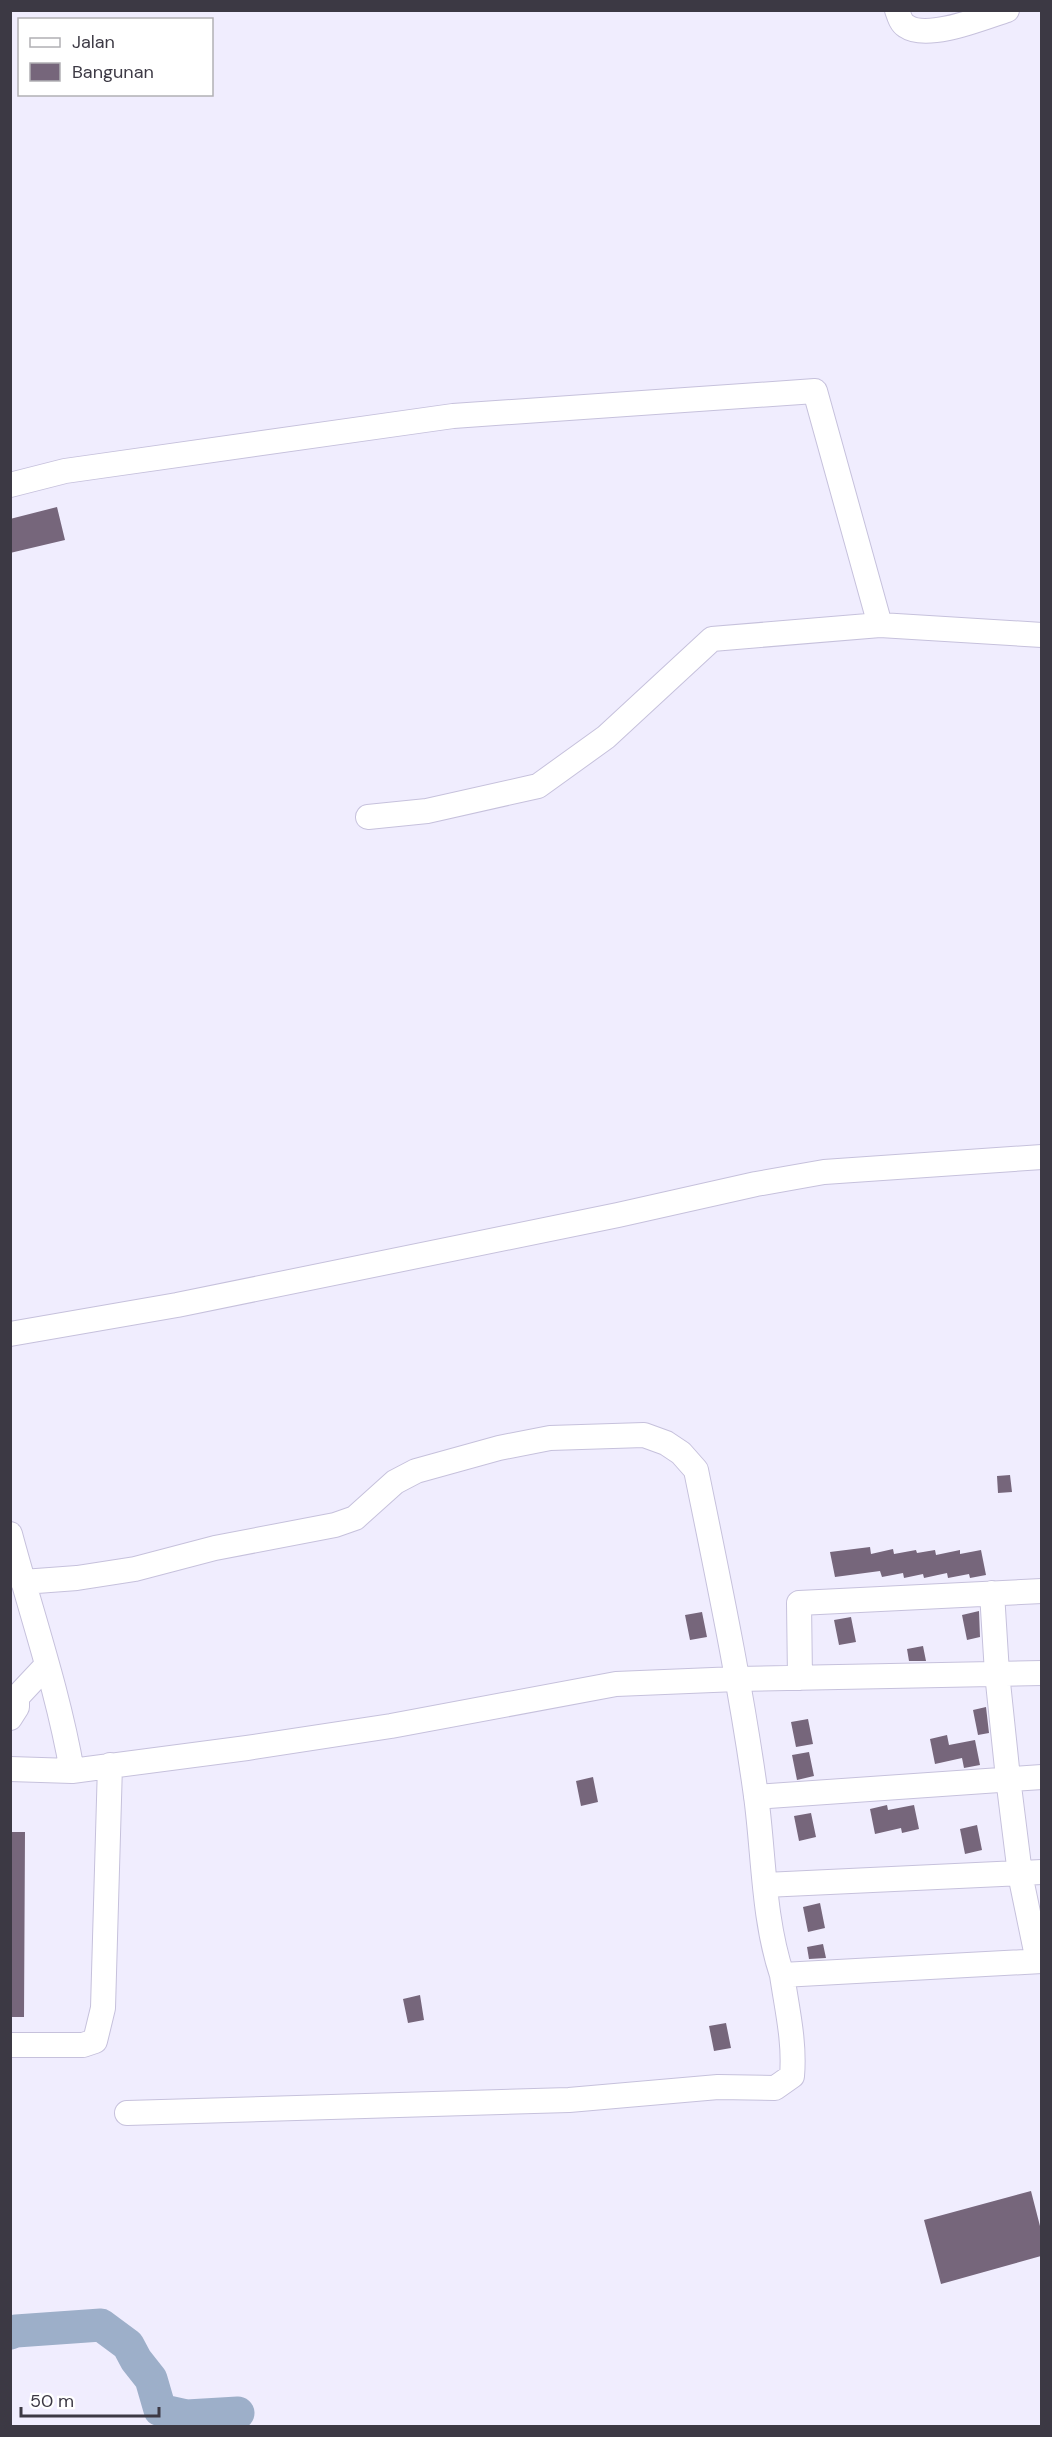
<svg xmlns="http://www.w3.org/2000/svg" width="1052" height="2437" font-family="'DM Sans',sans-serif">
  <rect width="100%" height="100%" fill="#f0edfe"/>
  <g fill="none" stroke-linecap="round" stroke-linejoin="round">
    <path stroke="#9dafc9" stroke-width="33" d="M10,2333L16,2331L101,2325L128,2345L136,2360L151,2379L160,2410L187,2416L238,2413"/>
  </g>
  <path fill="#76667b" d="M57,507L65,540L10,553V519Z
    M1010,1475L1012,1492L998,1493L997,1476Z
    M870,1547L871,1554L893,1549L894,1554L916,1550L917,1553L935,1550L936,1555L960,1550V1554L981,1550L986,1575L970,1578L969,1574L948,1578L947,1573L924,1578L923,1574L904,1578L903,1573L882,1577L880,1571L835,1577L830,1552Z
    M979,1611L980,1637L967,1640L962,1615Z
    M702,1612L707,1637L690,1640L685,1615Z
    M851,1617L856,1642L839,1645L834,1620Z
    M923,1646L926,1661H909L907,1649Z
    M986,1707L989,1733L978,1735L973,1710Z
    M808,1719L813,1744L796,1747L791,1722Z
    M947,1735L949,1745L975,1740L980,1765L964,1768L962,1758L935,1764L930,1739Z
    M809,1752L814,1776L797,1780L792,1755Z
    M593,1777L598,1802L581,1806L576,1781Z
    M887,1805L888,1810L914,1805L919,1829L902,1833L901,1828L875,1834L870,1809Z
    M811,1813L816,1837L799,1841L794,1816Z
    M977,1825L982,1850L965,1854L960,1829Z
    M10,1832H25L24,2017H10Z
    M820,1903L825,1928L808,1932L803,1907Z
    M823,1944L826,1958L809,1959L807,1947Z
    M420,1995L424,2020L408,2023L403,1999Z
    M726,2023L731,2048L714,2051L709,2026Z
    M1031,2191L1041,2230V2256L941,2284L924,2220Z"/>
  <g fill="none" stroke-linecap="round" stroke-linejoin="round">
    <defs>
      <path id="minor" d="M897,10C899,16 901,23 906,26C927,41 985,17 1007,10
        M10,485L65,471L453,416L815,391L880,625L1042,635
        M368,817L427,811L538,786L606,737L712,639L880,625
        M10,1334L177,1305L618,1215L756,1184L824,1172L1042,1157
        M10,1534C31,1613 58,1690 72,1771L10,1769
        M23,1582L77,1578L135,1569L215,1548L335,1525L355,1518L395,1482L416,1471L499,1448L550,1438L644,1435L666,1443L681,1453L696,1470C718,1578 741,1686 756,1796C764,1855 763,1918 782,1975L1042,1961
        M992,1593L997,1673L1008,1778L1020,1874L1038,1961
        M800,1678L799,1603L1042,1591
        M10,1718L17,1707V1697L47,1665
        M72,1771L247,1748L391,1726L616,1684L737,1679L1042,1673
        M756,1797L1042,1777
        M765,1885L1042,1872
        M10,2045H83L95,2041L103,2008L110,1765
        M127,2113L569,2100L718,2087L775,2088L792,2076C795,2042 787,2009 782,1975"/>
    </defs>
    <use href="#minor" stroke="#c6c1dc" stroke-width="26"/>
    <use href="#minor" stroke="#fff" stroke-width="24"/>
  </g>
  <rect width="1052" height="2437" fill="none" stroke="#3c3944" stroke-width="24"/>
  <rect x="18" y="18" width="195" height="78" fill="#ffffff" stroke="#b1b0b4" stroke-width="1.5"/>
  <rect x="30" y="38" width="30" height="9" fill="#ffffff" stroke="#b1b0b4" stroke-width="1.5"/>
  <text x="72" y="48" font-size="18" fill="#3c3944">Jalan</text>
  <rect x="30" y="63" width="30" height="18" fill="#76667b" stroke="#b1b0b4" stroke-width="1.5"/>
  <text x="72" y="78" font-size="18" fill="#3c3944">Bangunan</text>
  <path d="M21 2407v9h138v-9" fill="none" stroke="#3c3944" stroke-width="3"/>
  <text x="30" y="2407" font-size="18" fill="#3c3944" stroke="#ffffff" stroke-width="4.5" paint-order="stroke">50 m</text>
</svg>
